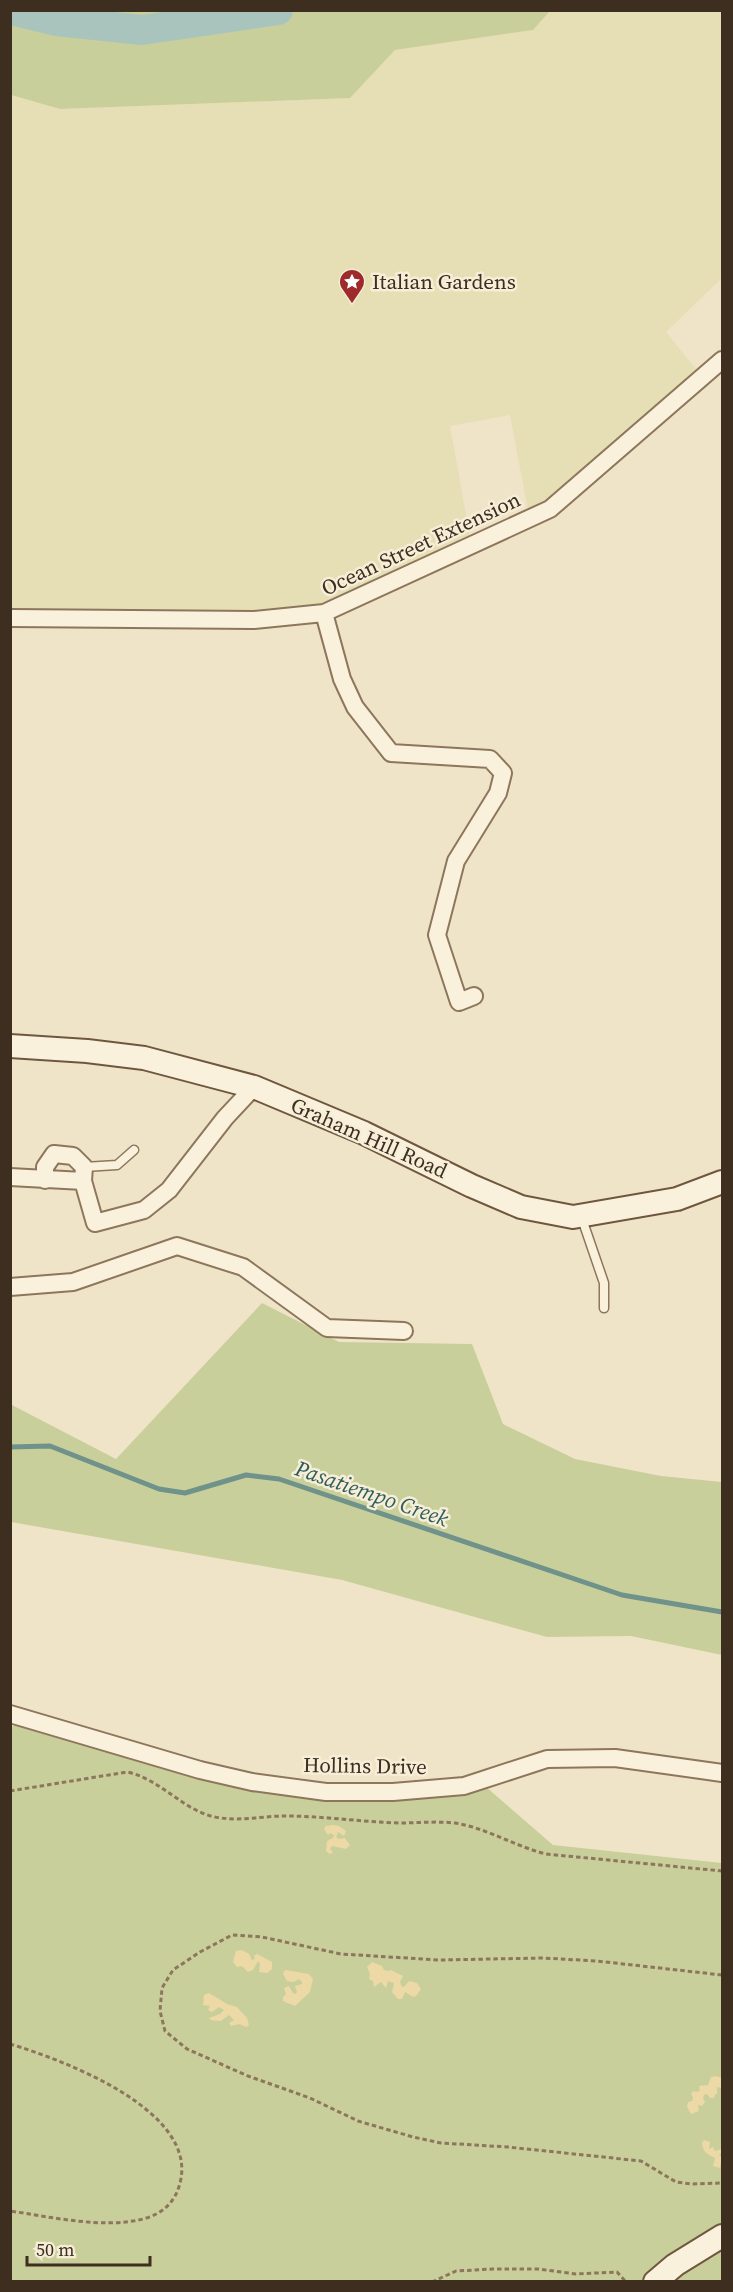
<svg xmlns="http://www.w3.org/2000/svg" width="733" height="2292" font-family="'Source Serif 4',serif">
  <rect width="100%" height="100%" fill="#f0e4c8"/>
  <path fill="#e6deb5" d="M550,11H722V278L666,332L709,385L553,511L530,521L510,415L450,426L472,548L320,618L11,619L10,95L60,109L350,98L395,50L533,30Z"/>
  <path fill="#c9cf9b" d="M10,11L11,10L550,11L533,30L395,50L350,98L60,109L11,95Z
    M262,1303L339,1342L472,1344L503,1424L575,1459L661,1476L722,1482V1655L631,1636L547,1637L342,1580L11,1522L10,1404L116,1459Z
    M27,1717L294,1791L478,1780L553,1845L722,1863V2281L11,2282L10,1728Z"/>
  <path fill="#ecd9a5" d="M333,1825L339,1826L346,1831L344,1836L338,1832L336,1837L339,1839L345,1838L350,1845L346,1849L332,1846L330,1849L333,1852L330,1854L326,1851L327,1841L333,1838L334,1835L330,1833L328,1835L324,1829L326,1826Z
    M242,1950L249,1954L252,1960L255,1959L254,1956L257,1954L272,1962V1969L267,1973L259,1972L260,1964L258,1961L253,1970L248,1972L242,1966L237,1967L233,1962L236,1951Z
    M372,1962L382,1966L384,1970L387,1971L391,1970L403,1976L400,1982L402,1987L405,1986L409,1981L417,1983L421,1989L416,1996L413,1997L405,1992L402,1999H398L392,1992L394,1983L388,1981L386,1988L381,1982L374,1987L373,1981L369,1979L370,1974L367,1967Z
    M285,1970L309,1974L313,1979L310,1992L295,2006L283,2001V1997L286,1994L284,1988L289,1986L293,1993L296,1994L297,1992L295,1986L302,1984V1982L299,1979L294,1982L287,1981L283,1974Z
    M209,1993L227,2004L237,2007L247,2018L249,2025L246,2027L239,2024L231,2026L229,2023L234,2020L229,2015L221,2021L211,2020L209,2018L220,2014L224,2010L219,2007L212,2012L208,2010L210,2006L203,2005L204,1995Z
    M716,2076L722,2078V2088L717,2087V2094H715L714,2098H710L707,2094L704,2095L703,2098L705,2102L702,2106L698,2105L699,2111L691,2114L687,2107L688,2102L692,2101L693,2097L691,2094L693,2091L698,2092L700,2090L699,2086L708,2085L711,2077Z
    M704,2140L710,2142L709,2149L713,2147L715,2151L722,2149V2152L719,2155L722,2158L720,2168L713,2166L715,2158C708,2155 702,2151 702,2143Z"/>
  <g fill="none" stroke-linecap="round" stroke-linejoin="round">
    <path stroke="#6f938a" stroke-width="5" d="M10,1447L50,1446L159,1489L185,1493L246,1475L279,1479L622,1595L722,1612"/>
    <path stroke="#a9c4bc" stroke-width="30" d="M11,10L56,21L142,30L278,10"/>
    <defs>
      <path id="lane" d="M84,1167L117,1165L134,1150
        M581,1216L604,1283V1308"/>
      <path id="street" d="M324,613L342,679L355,707L391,753L490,759L503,773L498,793L456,861L437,935L459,1002L474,996
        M10,618L254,620L324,613L550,509L722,360
        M10,1177L83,1181L95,1223L144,1210L169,1190L225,1118L254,1087
        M45,1180V1167L54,1154L73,1156L84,1167L83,1181
        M10,1287L73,1282L177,1246L243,1267L327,1328L404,1331
        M10,1714L200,1770L252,1782L326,1792H393L464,1786L547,1759L615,1758L722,1773"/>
      <path id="secondary" d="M10,1046L87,1051L144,1058L254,1087L364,1133L472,1186L521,1207L573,1217L677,1199L722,1182
        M655,2282L675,2265L722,2236"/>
    </defs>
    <use href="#lane" stroke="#8d765c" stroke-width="11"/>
    <use href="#street" stroke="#8d765c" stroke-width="20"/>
    <use href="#secondary" stroke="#6f573f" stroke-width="26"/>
    <path stroke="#8d765c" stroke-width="3" stroke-dasharray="4.5 3" stroke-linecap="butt" d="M10,1791L127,1772C162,1779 185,1814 221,1818C242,1821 264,1816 285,1816C323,1816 361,1822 400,1823C418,1823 436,1821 455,1823C487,1828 514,1846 546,1854L722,1871
      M722,1975L597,1961L543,1958L439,1960L341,1954L262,1937L232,1935L200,1952L173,1970L162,1988L160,2011L165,2031L187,2049L248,2076L310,2098L358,2121L413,2137L441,2143L508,2147L641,2161L676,2182L691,2184L722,2183
      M10,2044C64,2060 199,2111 180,2183C175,2203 162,2214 143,2219C103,2229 51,2217 10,2211
      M432,2282L456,2271L493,2269H538L576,2274L617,2272L626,2282"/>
    <use href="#lane" stroke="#faf1dc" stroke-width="8"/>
    <use href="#street" stroke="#faf1dc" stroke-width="16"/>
    <use href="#secondary" stroke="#faf1dc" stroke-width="22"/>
  </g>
  <defs>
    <symbol id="sight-pin" viewBox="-11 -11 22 30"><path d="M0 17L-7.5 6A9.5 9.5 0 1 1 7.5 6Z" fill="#9e2a2b" stroke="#f7eed8"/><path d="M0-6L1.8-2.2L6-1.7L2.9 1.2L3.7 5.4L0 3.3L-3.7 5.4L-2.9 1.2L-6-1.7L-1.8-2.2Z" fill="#fff"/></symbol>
  </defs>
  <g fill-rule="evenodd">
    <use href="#sight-pin" x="337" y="267" width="30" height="40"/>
  </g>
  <g text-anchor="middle" stroke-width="5" stroke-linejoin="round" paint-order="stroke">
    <g font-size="21" fill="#3d2e20" stroke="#f7eed8" text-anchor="start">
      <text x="372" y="289">Italian Gardens</text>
    </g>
    <g font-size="21" fill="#3d2e20" stroke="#f7eed8">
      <text transform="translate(421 544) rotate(-25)" y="7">Ocean Street Extension</text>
      <text transform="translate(369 1138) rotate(24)" y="7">Graham Hill Road</text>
      <text transform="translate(365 1766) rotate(1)" y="7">Hollins Drive</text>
    </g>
    <g font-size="22" font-style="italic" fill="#2f5d5a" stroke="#f7eed8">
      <text transform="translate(372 1493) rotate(19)" y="8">Pasatiempo Creek</text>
    </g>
  </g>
  <rect width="733" height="2292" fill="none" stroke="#3d2e20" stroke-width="24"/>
  <path d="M27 2256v9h123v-9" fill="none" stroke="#3d2e20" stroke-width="3"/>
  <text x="36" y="2256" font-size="18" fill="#3d2e20" stroke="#f7eed8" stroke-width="4.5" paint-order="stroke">50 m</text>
</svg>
